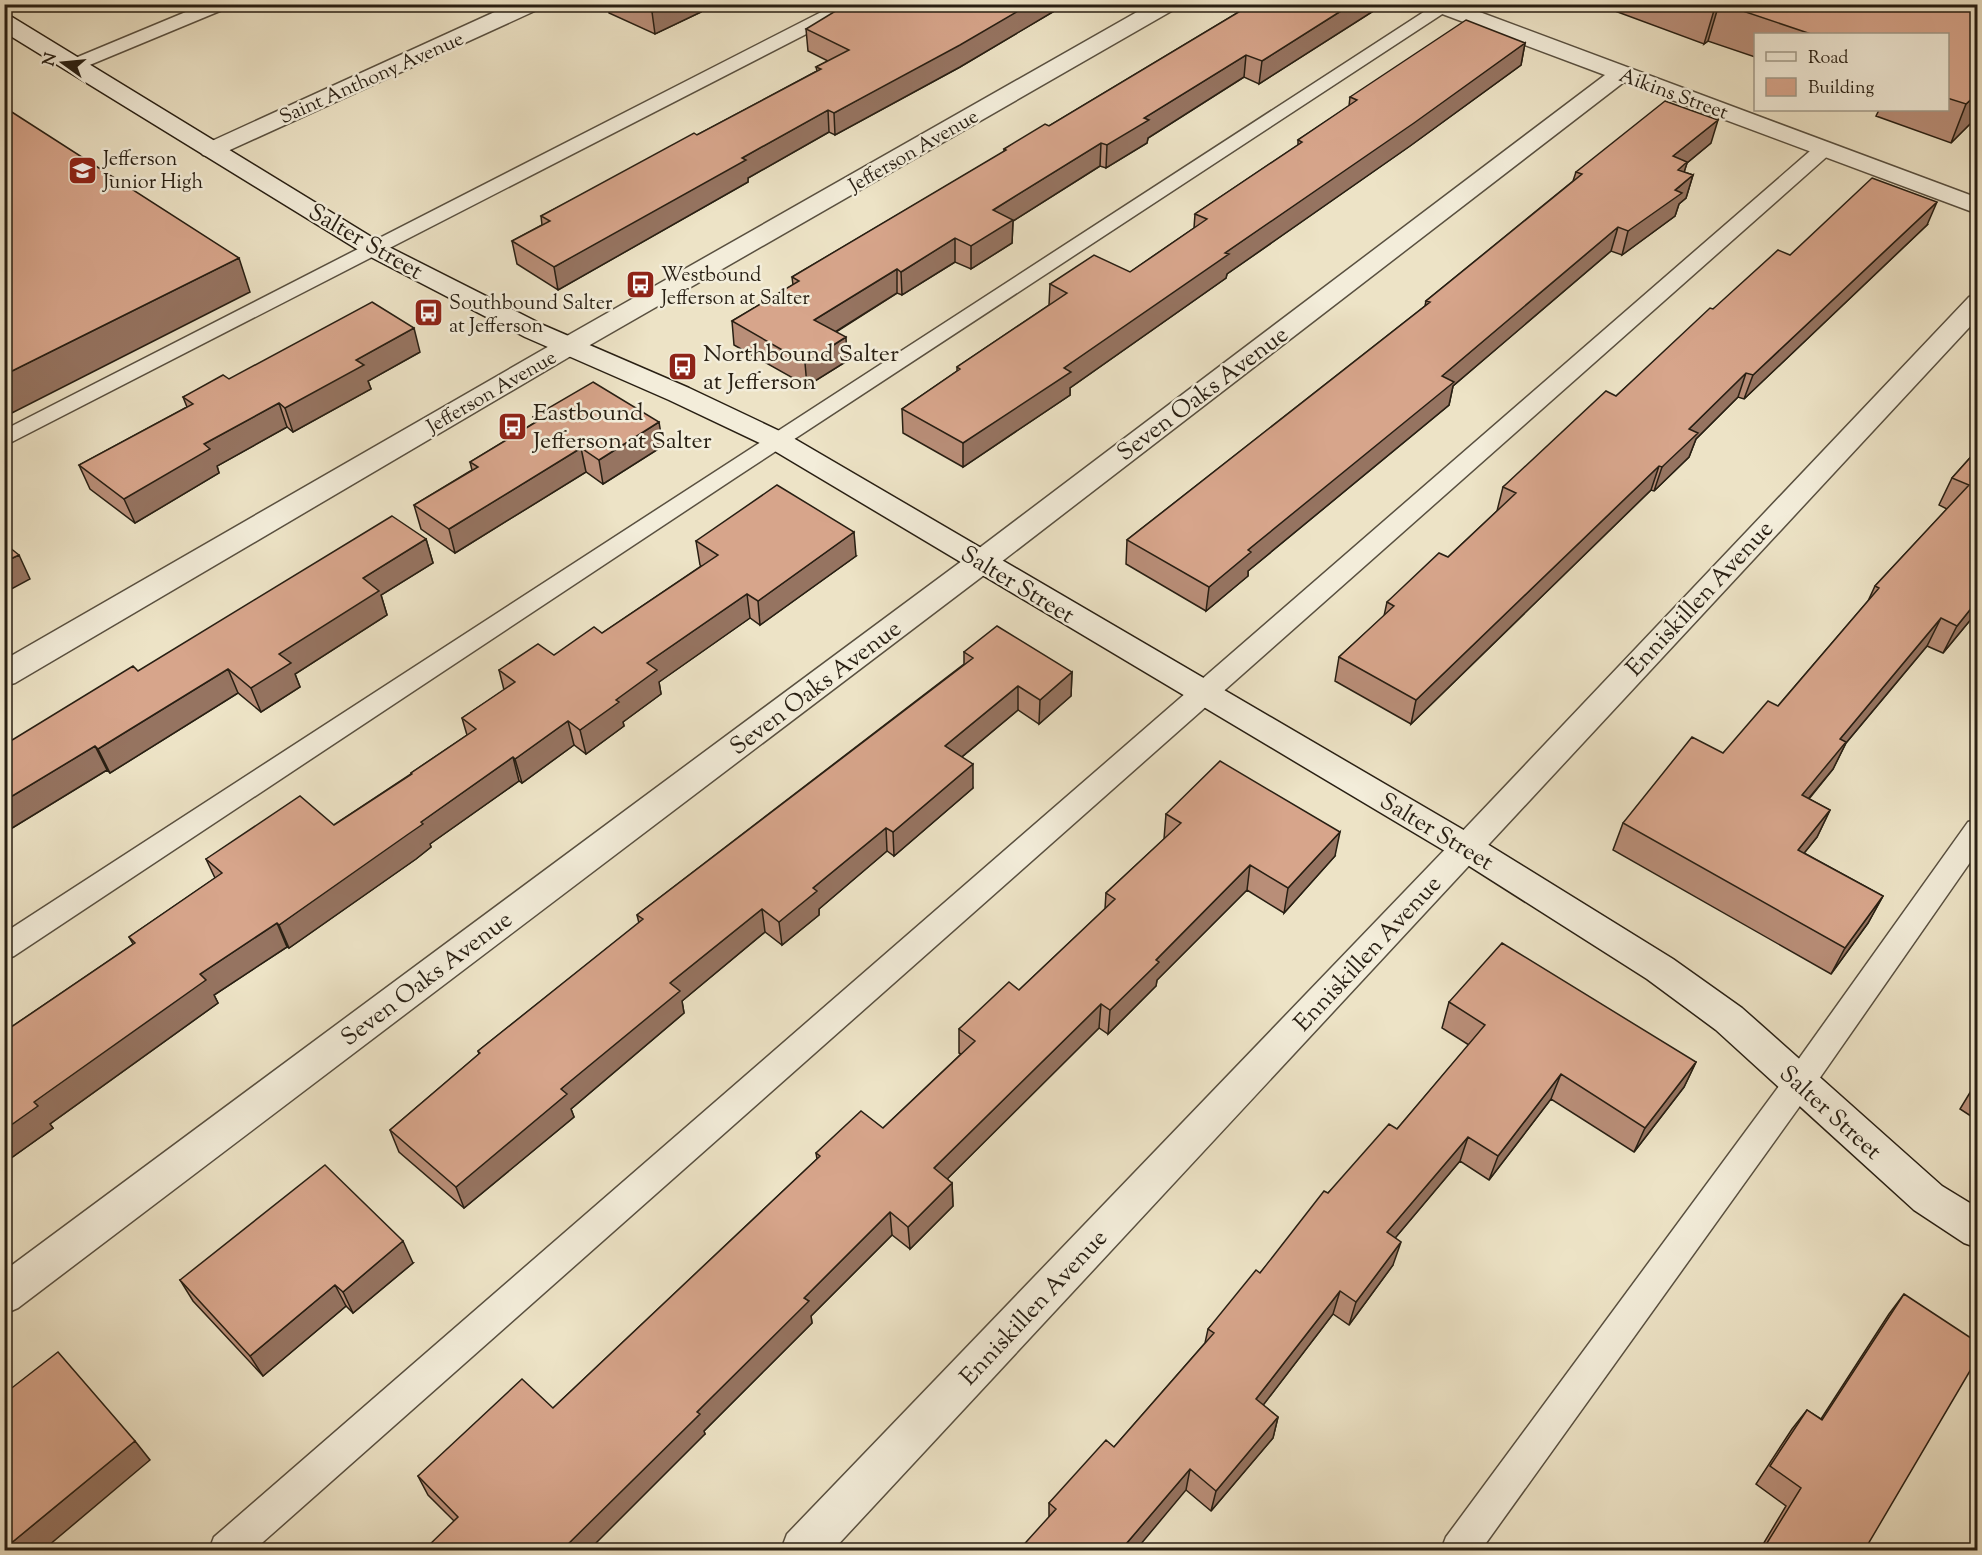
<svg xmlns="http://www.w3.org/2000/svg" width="1982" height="1555" font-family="'Sorts Mill Goudy',serif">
  <rect width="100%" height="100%" fill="#ede3c6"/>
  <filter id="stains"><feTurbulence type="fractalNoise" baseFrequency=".00333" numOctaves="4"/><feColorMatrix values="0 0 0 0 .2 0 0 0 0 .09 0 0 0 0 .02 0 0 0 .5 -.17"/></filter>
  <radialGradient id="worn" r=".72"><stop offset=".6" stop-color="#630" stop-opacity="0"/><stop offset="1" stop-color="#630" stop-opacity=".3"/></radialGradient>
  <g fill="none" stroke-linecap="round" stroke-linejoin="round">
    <defs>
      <path id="service" d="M205,4H229L227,8L80,69H68L65,65L68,61Z
        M837,4H859L857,8L4,446V430Z
        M1436,4H1451L1453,7L738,476L14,956L4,960V933Z
        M1824,143L1831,145L1834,149L1831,153L254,1550H209L214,1537L1817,145Z
        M1978,819V851L1810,1092L1481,1550H1441L1446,1537L1788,1074L1968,822Z"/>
      <path id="minor" d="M512,4H541L539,9L219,155L211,157L203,155L199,150L203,145Z
        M1427,4H1458L1978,198V214L1624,82L992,569L18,1308L4,1314V1271L970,555L1605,75L1429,9Z
        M1978,294V318L833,1550H781L787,1534L1455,839L1969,297Z"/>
      <path id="tertiary" d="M1151,4H1177L1175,9L576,353L15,683L4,686V660L558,341Z"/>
      <path id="secondary" d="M4,16L12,17L383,244L543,325L689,388L788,435L1479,839L1673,959L1742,1008L1942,1186L1978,1208V1248L1964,1243L1914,1210L1716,1030L1647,979L1455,857L768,447L669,400L525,337L365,254L4,32Z"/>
    </defs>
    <use href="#service" stroke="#595040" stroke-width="3"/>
    <use href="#minor" stroke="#595040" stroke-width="3"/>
    <use href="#tertiary" stroke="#595040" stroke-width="3"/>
    <use href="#secondary" stroke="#281f13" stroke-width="3"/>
    <use href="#service" fill="#f3edda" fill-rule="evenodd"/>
    <use href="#minor" fill="#f3edda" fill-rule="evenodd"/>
    <use href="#tertiary" fill="#f3edda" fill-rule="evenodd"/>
    <use href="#secondary" fill="#f3edda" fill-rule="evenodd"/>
  </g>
  <path fill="#b98e78" stroke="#281f13" stroke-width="1.5" d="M608,4H701V12L655,34L609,13Z
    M1252,4L1375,10L1259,84L1244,77L1148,138L1147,143L1106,168L1100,166L1013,221L1012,243L971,269L955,262L902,295L897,293L836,332L847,361L807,386L734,345L732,321L793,285L792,277L1004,152V149L1049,126Z
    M1596,4H1977V117L1951,143L1876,116L1879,110H1947V34H1755V57L1708,41L1704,44Z
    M1056,7V10L960,67L835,135L829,132L748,178V182L558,290L517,264L512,241L542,225L541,216L697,135L817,71L816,67L828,61L808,51L806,29Z
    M1525,43L1521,65L1410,146L1227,274L1226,278L1070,388V395L963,467L903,433L902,409L957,371V367L1049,305L1050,284L1130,272L1194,228L1195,214L1298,145V140L1349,106L1350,97Z
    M1711,143L1687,163L1684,172L1693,175L1686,198L1679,204L1675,216L1622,255L1611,251L1453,386L1449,405L1248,571V576L1206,611L1126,564L1127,540L1425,306L1426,301L1573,181L1576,172Z
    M1927,225L1744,399L1738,397L1696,439L1689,457L1654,491L1651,490L1411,724L1335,681L1339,657L1384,616L1387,602L1448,557L1497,511L1503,487L1616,396L1713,309L1790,255Z
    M420,352L368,381L371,389L293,432L287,427L217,466L219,473L135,523L90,489L79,465L187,407L183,397L229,379Z
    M533,417L663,446L603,484L586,472L455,553L421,529L414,505L472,470L470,462L534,423Z
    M1977,450V612L1943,653L1927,646L1846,743L1833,769L1809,799L1830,810L1817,837L1804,853L1883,896L1868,923L1831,974L1613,850L1623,823L1723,753L1778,706L1868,601L1875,586L1947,509L1939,505L1952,478Z
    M426,539L433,563L381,595L387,615L295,674L300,687L261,712L238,693L110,773L107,770L4,833L138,671Z
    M696,541L856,556L760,625L750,618L659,682L661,694L623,722L624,726L586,754L574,745L522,783L519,781L430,844L431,847L416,859L289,948L287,947L214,995L218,1003L50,1124L53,1128L4,1163V1032L133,944L129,937L215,878L206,859L334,825L411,774V773L467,735L462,718L504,690L499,670L554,655L602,633L701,566L700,565Z
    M964,652L1072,672L1071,696L1039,724L1018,710L962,757L973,788L894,856L887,851L819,909V915L782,945L765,932L682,1001L684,1013L571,1109L574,1117L464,1208L399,1152L390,1130L479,1054L478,1051L639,923L637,915L964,664Z
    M1166,814L1335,856L1284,913L1247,890L1157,980L1156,986L1108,1034L1099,1028L947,1179L952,1183L953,1206L910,1249L892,1235L811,1316L812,1323L704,1431L705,1434L454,1521L428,1495L418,1476L553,1408L817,1159L816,1153L883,1128L961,1054L959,1053V1029L1019,990L1105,909L1106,893L1164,839Z
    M1449,1002L1696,1062L1684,1087L1634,1152L1551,1099L1489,1180L1460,1161L1395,1238L1393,1265L1349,1325L1333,1314L1263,1405L1278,1417L1273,1438L1211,1511L1186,1490L1049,1516V1503L1114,1447L1205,1343L1208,1329L1260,1273L1328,1193L1397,1129L1469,1045L1442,1028Z
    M1977,1081V1120L1960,1109Z
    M413,1263L353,1313L346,1306L263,1376L193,1301L180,1280Z
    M1904,1294L1864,1551H1759L1786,1506L1756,1484L1792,1429L1807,1410L1821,1419L1889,1314Z"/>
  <path fill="#967461" stroke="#281f13" stroke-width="1.5" d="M668,4H701V12L655,34L652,12Z
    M1030,4H1060L1056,7V10L960,67L835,135L834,113Z
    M1352,4H1375V10L1259,84L1262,61Z
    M1717,4H1719L1708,41L1704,44L1715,7Z
    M1525,43L1521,65L1410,146L1227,274L1226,278L1070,388V395L963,467V443L1064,368L1225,253Z
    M1246,55L1244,77L1148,138L1147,143L1106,168L1107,145L1144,118Z
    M1977,94V117L1951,143L1966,104Z
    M828,110L829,132L748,178V182L558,290L554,267L742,158Z
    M1718,120L1711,143L1687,163L1680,185L1673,156Z
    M1101,143L1100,166L1013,221L1012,243L971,269V246L993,210Z
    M1693,175L1686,198L1679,204L1675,216L1622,255L1628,231Z
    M1937,202L1927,225L1744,399L1753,375Z
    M1618,227L1611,251L1453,386L1449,405L1248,571V576L1206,611L1209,587L1248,550L1442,376Z
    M955,238V262L902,295L901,272Z
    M239,258L250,292L4,417V375Z
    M897,269V293L816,344L814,320Z
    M414,328L420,352L368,381L371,389L293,432L285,408L356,360Z
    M846,337L847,361L807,386L805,363Z
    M1746,373L1738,397L1696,439L1689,457L1654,491L1662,467L1689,429Z
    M279,403L287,427L217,466L219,473L135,523L124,499L204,444Z
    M659,422L663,446L603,484L599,460Z
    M581,448L586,472L455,553L449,529Z
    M1659,466L1651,490L1411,724L1416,700Z
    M854,532L856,556L760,625L758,601Z
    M426,539L433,563L381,595L387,615L295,674L300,687L261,712L251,688L279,654L363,578Z
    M19,555L30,579L4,593V562Z
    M747,594L750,618L659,682L661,694L623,722L624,726L586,754L580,730L616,700L647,663Z
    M1977,601V612L1943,653L1957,626Z
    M1941,618L1927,646L1846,743L1833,769L1789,822L1802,795L1840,739Z
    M228,669L238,693L110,773L98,749Z
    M1072,672L1071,696L1039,724L1040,700Z
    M1018,686V710L946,770L945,746Z
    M568,721L574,745L522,783L515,759Z
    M95,746L107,770L4,833V801Z
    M513,757L519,781L430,844L431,847L416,859L289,948L279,925L421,822Z
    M973,764V788L894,856L893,832Z
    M1830,810L1817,837L1785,877L1798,850Z
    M886,828L887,851L819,909V915L782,945L779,922L813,888Z
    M1340,832L1335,856L1284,913L1288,888Z
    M1250,865L1247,890L1157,980L1156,986L1108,1034L1110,1010L1156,960Z
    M1883,896L1868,923L1831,974L1845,948Z
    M762,909L765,932L682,1001L684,1013L571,1109L574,1117L464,1208L456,1187L561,1089L670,983Z
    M277,923L287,947L214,995L218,1003L50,1124L53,1128L4,1163V1130L34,1102L200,974Z
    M1101,1004L1099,1028L935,1191L934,1168Z
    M1696,1062L1684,1087L1634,1152L1645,1128Z
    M1561,1074L1551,1099L1489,1180L1498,1156Z
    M1468,1137L1460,1161L1380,1256L1387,1232Z
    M952,1183L953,1206L910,1249L908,1227Z
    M890,1212L892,1235L811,1316L812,1323L704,1431L705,1434L588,1551H561L697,1412L804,1298Z
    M403,1241L413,1263L353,1313L343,1292Z
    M1401,1242L1393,1265L1349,1325L1356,1302Z
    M335,1285L346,1306L263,1376L250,1356Z
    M1340,1291L1333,1314L1251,1421L1256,1399Z
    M1278,1417L1273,1438L1211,1511L1216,1491Z
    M135,1441L150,1460L42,1551H4V1549Z
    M1190,1469L1186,1490L1135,1551H1120Z"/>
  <path fill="#d7a58b" stroke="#281f13" stroke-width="1.5" d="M636,4H668L652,12Z
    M847,4H1030L960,45L834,113L828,110L742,158L746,160L554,267L512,241L550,221L541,216L694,133L697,135L821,69L816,67L849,50L806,29Z
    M1252,4H1352L1262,61L1246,55L1144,118L1149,120L1107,145L1101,143L993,210L1013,220L971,246L955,238L901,272L897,269L814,320L846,337L805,363L732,321L799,281L792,277L1006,150L1004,149L1045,124L1049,126Z
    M1722,4H1977V94L1966,104L1947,98V34H1811Z
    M1466,20L1525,43L1414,123L1225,253L1229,254L1064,368L1071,372L963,443L902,409L960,369L957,367L1067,293L1050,284L1094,255L1130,272L1207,219L1195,214L1302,142L1298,140L1357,100L1350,97Z
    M1665,101L1718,120L1673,156L1687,162L1678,170L1693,175L1675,190L1682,193L1628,231L1618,227L1442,376L1454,382L1248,550L1251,552L1209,587L1127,540L1430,302L1426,301L1582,174L1576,172Z
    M4,107L239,258L4,375Z
    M1872,178L1937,202L1753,375L1746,373L1689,429L1698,433L1662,467L1659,466L1416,700L1339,657L1394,606L1387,602L1439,553L1448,557L1516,493L1503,487L1606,391L1616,396L1710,308L1713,309L1778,250L1790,255Z
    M372,302L414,328L356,360L364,365L285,408L279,403L204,444L210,449L124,499L79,465L193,404L183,397L223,375L229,379Z
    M593,382L659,422L599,460L581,448L449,529L414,505L478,467L470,462L538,421L533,417Z
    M1977,450V601L1957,626L1941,618L1840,739L1846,742L1802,795L1830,810L1798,850L1883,896L1845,948L1623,823L1692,737L1723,753L1768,701L1778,706L1879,588L1875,586L1969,485L1952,478Z
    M777,485L854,532L758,601L747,594L647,663L657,670L616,700L619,702L580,730L568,721L515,759L513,757L421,822L423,824L407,835L279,925L277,923L200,974L206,980L34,1102L38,1106L4,1130V1032L135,943L129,937L222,873L206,859L300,796L334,825L412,774L411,773L476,729L462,718L515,682L499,670L538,644L554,655L594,627L602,633L718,555L696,541Z
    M392,516L426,539L363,578L379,591L279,654L291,663L251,688L228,669L98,749L95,746L4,801V745L133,666L138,671Z
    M4,543L19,555L4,562Z
    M997,626L1072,672L1040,700L1018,686L945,746L973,764L893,832L886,828L813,888L817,891L779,922L762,909L670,983L680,991L561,1089L567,1094L456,1187L390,1130L480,1053L478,1051L643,919L637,915L973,658L964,652Z
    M1220,761L1340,832L1288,888L1250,865L1156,960L1159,962L1110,1010L1101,1004L934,1168L952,1183L908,1227L890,1212L804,1298L809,1301L697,1412L700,1414L561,1551H423L458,1517L418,1476L522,1379L553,1408L820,1156L816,1153L861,1111L883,1128L975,1041L959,1029L1009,982L1019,990L1115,899L1106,893L1181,823L1166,814Z
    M1502,943L1696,1062L1645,1128L1561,1074L1498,1156L1468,1137L1387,1232L1401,1242L1356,1302L1340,1291L1256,1399L1278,1417L1216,1491L1190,1469L1120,1551H1018L1056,1509L1049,1503L1106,1440L1114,1447L1214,1333L1208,1329L1256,1270L1260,1273L1324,1191L1328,1193L1389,1124L1397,1129L1485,1025L1449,1002Z
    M325,1165L403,1241L343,1292L335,1285L250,1356L180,1280Z
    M1904,1294L1977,1342V1359L1864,1551H1762L1801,1488L1770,1466L1807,1410L1822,1420Z
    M58,1352L135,1441L4,1549V1394Z"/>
  <defs>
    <symbol id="school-square" viewBox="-11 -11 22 22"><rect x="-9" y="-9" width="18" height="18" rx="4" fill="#8f2418" stroke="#f3edda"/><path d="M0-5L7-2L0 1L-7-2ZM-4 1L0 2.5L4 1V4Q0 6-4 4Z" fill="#fff"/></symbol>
    <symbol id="bus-square" viewBox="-11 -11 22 22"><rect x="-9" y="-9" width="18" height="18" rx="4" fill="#8f2418" stroke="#f3edda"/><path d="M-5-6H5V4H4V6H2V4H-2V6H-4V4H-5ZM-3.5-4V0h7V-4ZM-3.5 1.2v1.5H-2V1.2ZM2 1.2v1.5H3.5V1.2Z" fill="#fff"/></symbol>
  </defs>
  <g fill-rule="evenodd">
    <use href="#school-square" x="66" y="154" width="33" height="33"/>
    <use href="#bus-square" x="624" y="268" width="33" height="33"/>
    <use href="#bus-square" x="412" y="296" width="33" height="33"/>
    <use href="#bus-square" x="666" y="350" width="33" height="33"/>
    <use href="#bus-square" x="496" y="410" width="33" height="33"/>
  </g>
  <g text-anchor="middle" stroke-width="5" stroke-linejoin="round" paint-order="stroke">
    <g font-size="20" fill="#281f13" stroke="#f3edda">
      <text transform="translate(371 77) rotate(-24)" y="7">Saint Anthony Avenue</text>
      <text transform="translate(1674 93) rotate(20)" y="7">Aikins Street</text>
      <text transform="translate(913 150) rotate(-30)" y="7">Jefferson Avenue</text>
      <text transform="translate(491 391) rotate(-30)" y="7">Jefferson Avenue</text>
    </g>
    <g font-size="20" fill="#281f13" stroke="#f3edda" text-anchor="start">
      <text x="103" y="165">Jefferson<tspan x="103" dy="23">Junior High</tspan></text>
      <text x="661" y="281">Westbound<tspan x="661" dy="23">Jefferson at Salter</tspan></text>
      <text x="449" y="309">Southbound Salter<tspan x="449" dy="23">at Jefferson</tspan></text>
    </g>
    <g font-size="24" fill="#281f13" stroke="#f3edda">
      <text transform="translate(366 241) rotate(30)" y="8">Salter Street</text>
      <text transform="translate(1202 393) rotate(-37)" y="8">Seven Oaks Avenue</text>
      <text transform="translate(1018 584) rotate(31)" y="8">Salter Street</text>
      <text transform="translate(1699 598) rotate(-47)" y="8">Enniskillen Avenue</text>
      <text transform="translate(815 687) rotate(-37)" y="8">Seven Oaks Avenue</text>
      <text transform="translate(1437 831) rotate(31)" y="8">Salter Street</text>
      <text transform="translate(1367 953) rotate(-47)" y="8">Enniskillen Avenue</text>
      <text transform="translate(426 978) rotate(-37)" y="8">Seven Oaks Avenue</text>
      <text transform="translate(1831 1112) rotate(42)" y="8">Salter Street</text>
      <text transform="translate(1033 1307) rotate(-47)" y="8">Enniskillen Avenue</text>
    </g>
    <g font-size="24" fill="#281f13" stroke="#f3edda" text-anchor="start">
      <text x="703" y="361">Northbound Salter<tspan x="703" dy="28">at Jefferson</tspan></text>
      <text x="533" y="420">Eastbound<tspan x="533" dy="28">Jefferson at Salter</tspan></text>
    </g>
  </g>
  <rect width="1982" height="1555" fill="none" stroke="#ede3c6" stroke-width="24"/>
  <rect x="6" y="6" width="1970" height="1543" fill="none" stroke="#281f13" stroke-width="3"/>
  <rect x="12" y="12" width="1958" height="1531" fill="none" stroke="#281f13" stroke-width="1.5"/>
  <rect x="1754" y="33" width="195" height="78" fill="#f3edda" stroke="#a29b8a" stroke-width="1.5"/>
  <rect x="1766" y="52" width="30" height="9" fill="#f3edda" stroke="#a29b8a" stroke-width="1.5"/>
  <text x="1808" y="63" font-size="18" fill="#281f13">Road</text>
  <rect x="1766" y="78" width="30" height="18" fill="#d7a58b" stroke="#a29b8a" stroke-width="1.5"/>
  <text x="1808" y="93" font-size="18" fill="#281f13">Building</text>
  <g transform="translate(63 63) rotate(285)" stroke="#f3edda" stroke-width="4.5" paint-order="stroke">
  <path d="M0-4.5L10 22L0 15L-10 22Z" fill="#281f13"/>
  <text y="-9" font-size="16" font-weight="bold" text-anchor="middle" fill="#281f13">N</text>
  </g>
  <rect width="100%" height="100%" filter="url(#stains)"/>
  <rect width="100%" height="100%" fill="url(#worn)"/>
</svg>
